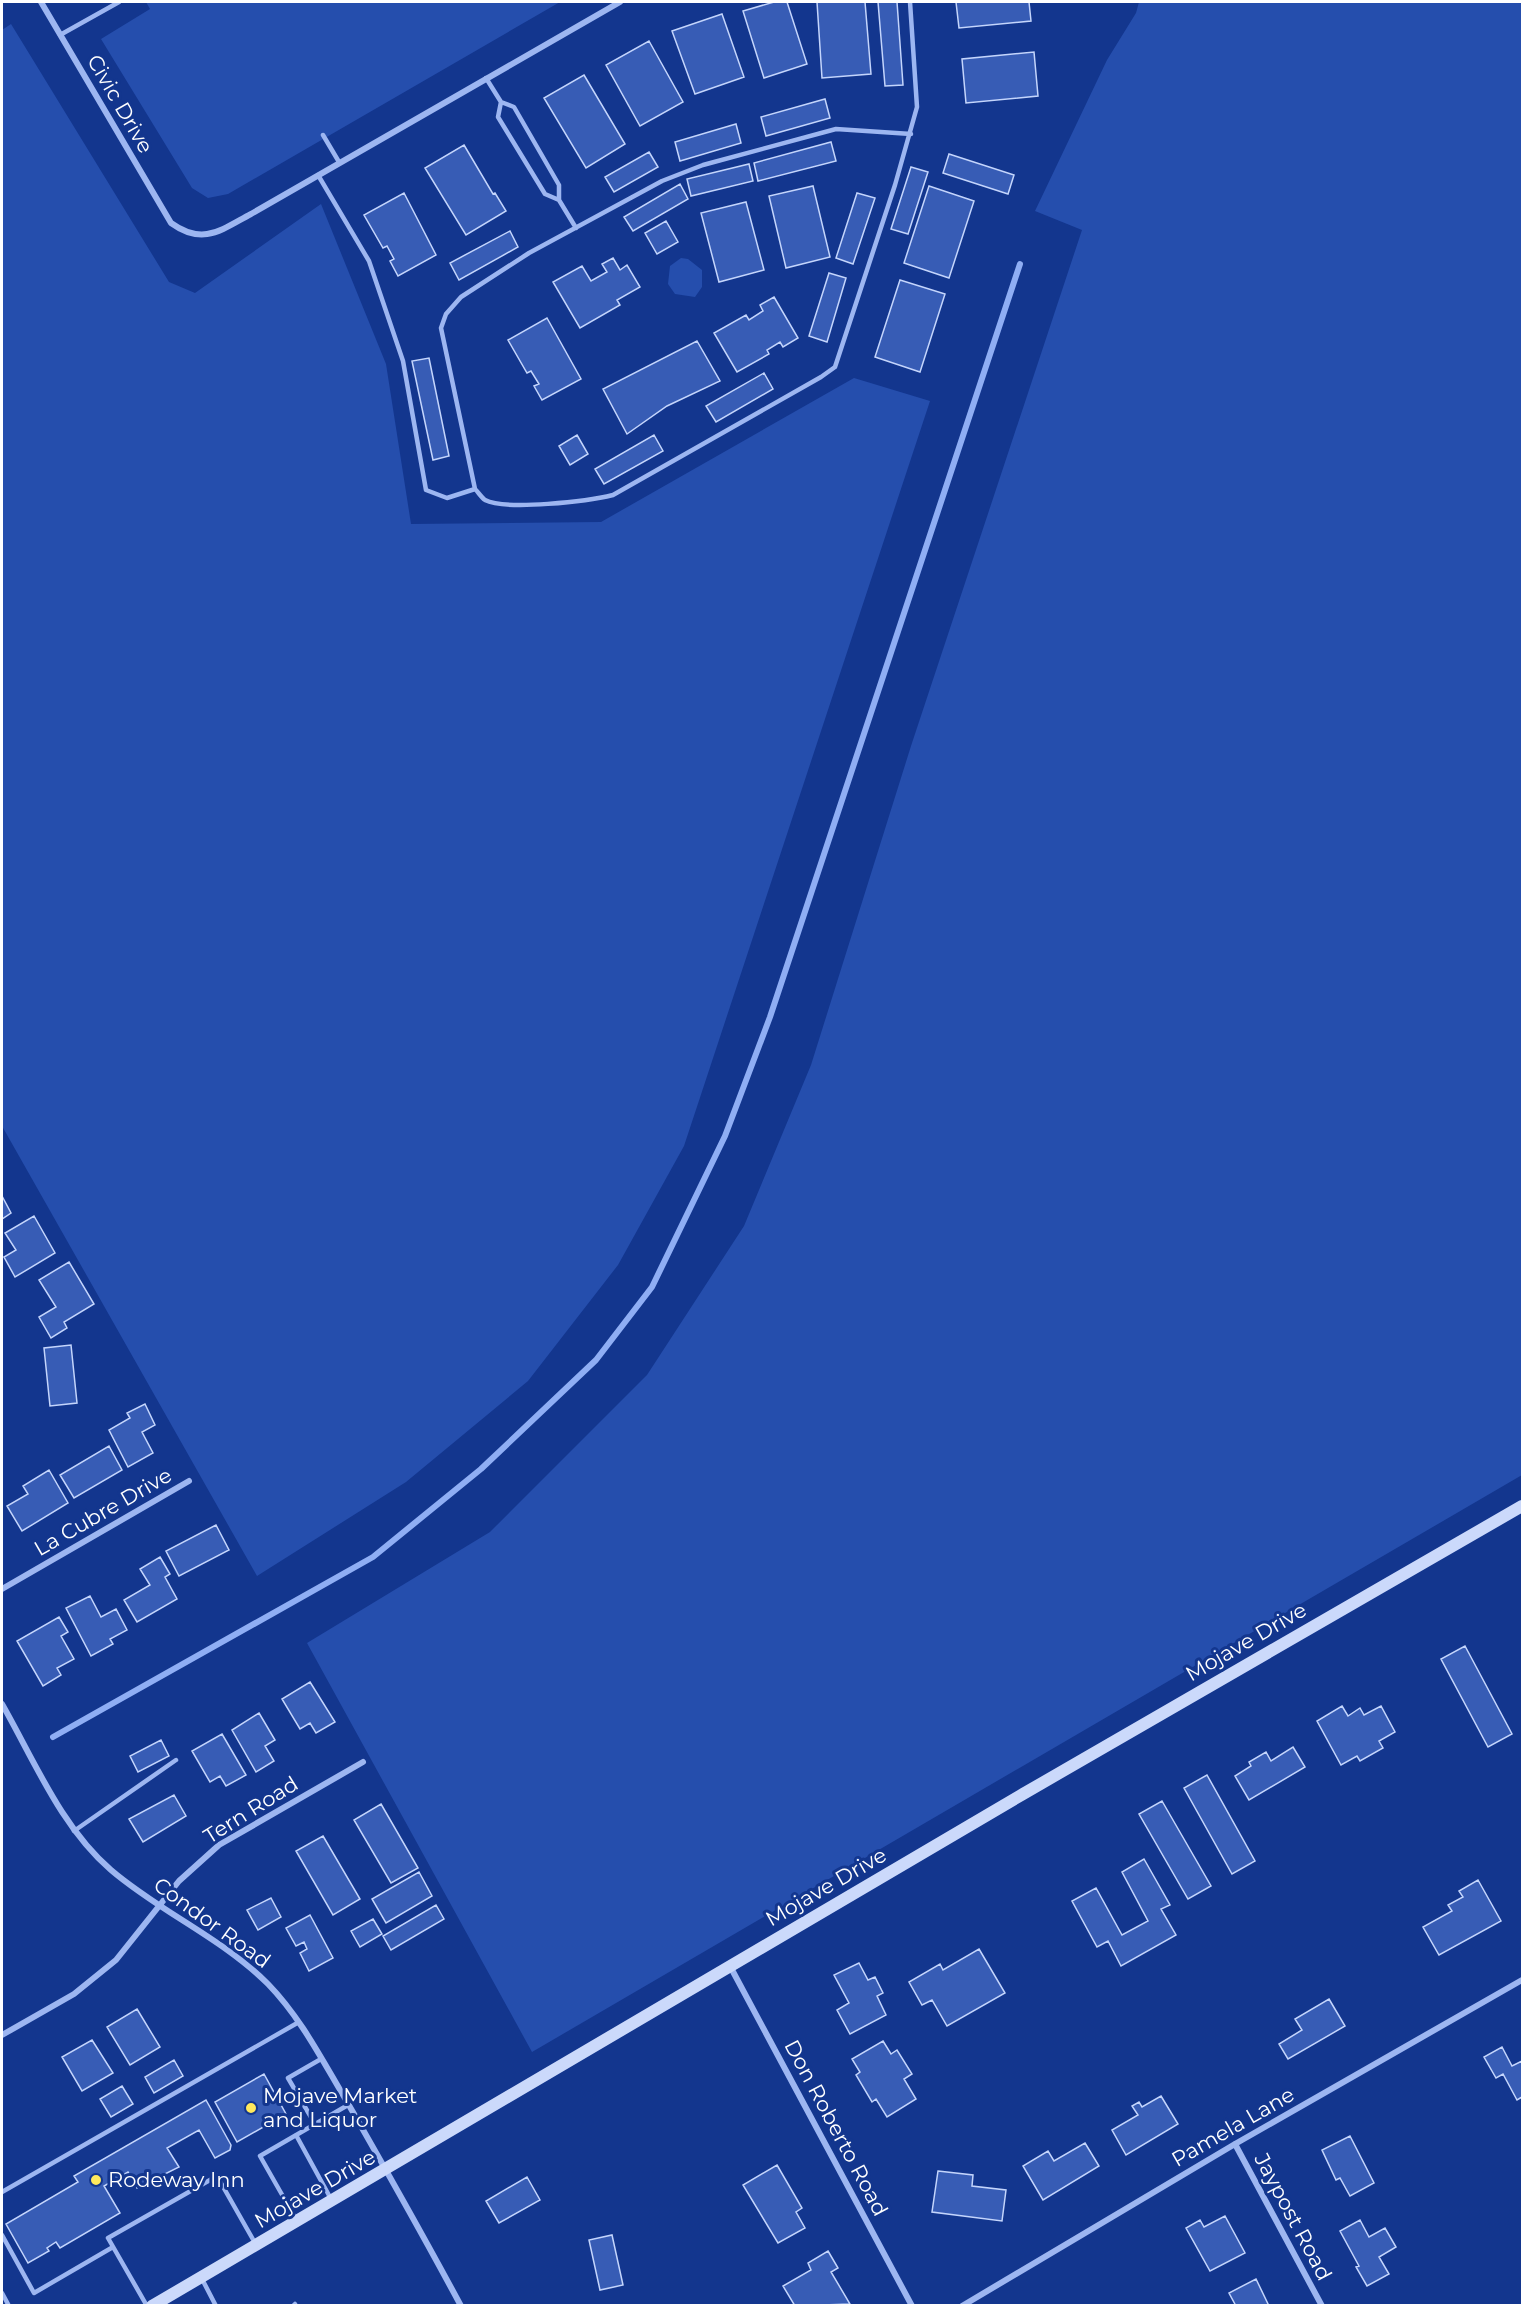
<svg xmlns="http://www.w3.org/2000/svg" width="1524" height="2307" font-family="Montserrat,sans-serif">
  <rect width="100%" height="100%" fill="#13368e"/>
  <path fill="#254ead" d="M146,2H560L228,194L208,198L192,188L101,39L150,9Z
    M1139,2H1520L1522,5V1475L532,2052L307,1643L490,1532L647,1375L744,1226L811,1065L911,746L1082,230L1035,211L1107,60L1136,13Z
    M11,24L169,282L195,293L321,204L386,364L411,524L601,522L854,378L930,401L684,1146L618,1265L528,1381L406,1482L257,1576L2,1126V30Z
    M681,258L688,259L702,270V287L695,297L675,294L668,284L670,266Z"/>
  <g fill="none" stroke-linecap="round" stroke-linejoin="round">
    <path stroke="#8faef4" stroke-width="6" d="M53,1737L373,1557L481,1469L596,1360L652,1287L725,1136L770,1017L1020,264"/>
  </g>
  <path fill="#375cb5" stroke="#c4d5fc" stroke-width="1.5" d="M774,2H787L807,64L764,78L743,11Z
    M817,2H865L871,74L822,78Z
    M878,2H897L903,85L885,86Z
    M956,2H1029L1031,21L959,28Z
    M722,14L744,77L695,94L672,31Z
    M649,41L683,102L640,126L606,65Z
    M1034,52L1038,96L966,103L962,59Z
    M584,75L625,144L586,168L544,98Z
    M825,99L830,118L766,136L761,117Z
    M736,124L741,143L680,161L675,142Z
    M831,142L836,161L758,181L754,163Z
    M464,145L493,194L495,193L506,211L466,235L425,168Z
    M649,152L658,167L614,192L605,177Z
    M949,154L1014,175L1008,194L943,173Z
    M749,164L753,181L691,196L687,179Z
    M911,167L928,172L908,234L891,229Z
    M680,184L688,199L633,231L624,217Z
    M813,186L830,257L786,268L769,196Z
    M929,186L974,201L949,278L904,263Z
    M404,193L436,255L398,276L390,261L394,259L387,246L383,248L364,215Z
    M857,193L875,198L853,264L836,258Z
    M746,202L764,270L719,282L701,213Z
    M666,221L678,242L657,254L645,233Z
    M510,231L518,247L459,280L450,263Z
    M613,258L620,270L627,265L640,287L617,300L620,305L580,328L553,282L582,266L591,281L607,272L602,264Z
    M829,273L846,278L827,342L809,336Z
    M900,280L945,294L920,372L875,357Z
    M774,297L798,338L783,347L780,342L767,350L769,354L737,372L714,333L746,315L749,320L763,311L760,305Z
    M547,318L581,379L542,400L534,386L539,384L531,371L527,373L508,340Z
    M697,341L720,381L667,406L627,434L603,389Z
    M429,358L449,456L433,460L412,361Z
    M764,373L773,389L716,422L706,406Z
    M577,435L588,454L570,465L559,446Z
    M654,435L663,451L604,484L595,469Z
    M2,1196L11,1213L2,1219Z
    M34,1216L55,1253L15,1277L4,1257L16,1250L5,1233Z
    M69,1262L94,1304L64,1322L67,1328L51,1338L39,1317L56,1307L39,1280Z
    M71,1345L77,1403L50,1406L44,1348Z
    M145,1404L155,1425L142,1432L153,1453L128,1467L109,1430L130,1418L127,1413Z
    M109,1446L122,1470L74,1498L60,1475Z
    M49,1470L68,1503L22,1531L7,1506L28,1494L23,1486Z
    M216,1525L229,1550L179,1576L166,1551Z
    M160,1557L170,1574L165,1577L177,1599L137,1622L124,1600L150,1585L140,1569Z
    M90,1596L101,1617L116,1609L127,1630L110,1639L113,1644L91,1656L66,1608Z
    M59,1617L68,1632L61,1636L74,1659L57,1668L61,1675L43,1686L17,1641Z
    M1465,1646L1512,1734L1488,1747L1441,1659Z
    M310,1682L335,1722L316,1733L310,1723L300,1729L282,1699Z
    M1342,1706L1348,1716L1360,1708L1364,1715L1381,1706L1395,1732L1379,1741L1383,1748L1360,1761L1357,1756L1341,1765L1317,1721Z
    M259,1713L275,1740L265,1746L274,1761L256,1772L232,1730Z
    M222,1734L246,1775L226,1786L220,1776L210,1782L192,1751Z
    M161,1740L169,1756L138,1772L130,1756Z
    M1293,1747L1305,1767L1249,1800L1235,1776L1251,1766L1249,1762L1266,1752L1271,1761Z
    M1207,1775L1255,1861L1232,1874L1184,1788Z
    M174,1795L186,1816L143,1842L129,1819Z
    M1162,1801L1211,1886L1188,1899L1139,1814Z
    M381,1804L418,1868L391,1883L354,1820Z
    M323,1836L360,1899L333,1915L296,1851Z
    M1144,1859L1170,1905L1161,1909L1176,1935L1121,1966L1108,1941L1097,1947L1072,1901L1096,1888L1122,1935L1148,1921L1122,1872Z
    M419,1872L432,1896L386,1923L372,1899Z
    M1478,1880L1501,1921L1439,1955L1423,1927L1452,1911L1448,1905L1463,1897L1459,1891Z
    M271,1898L281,1917L258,1930L247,1910Z
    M436,1905L444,1919L391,1950L383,1936Z
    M310,1915L333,1958L309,1971L300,1953L307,1949L304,1942L296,1946L286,1928Z
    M373,1919L382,1934L360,1947L351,1931Z
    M979,1949L1005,1993L947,2026L932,2000L922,2005L909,1982L940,1964L943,1970Z
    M859,1963L868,1980L875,1977L883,1993L877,1996L886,2015L850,2034L837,2010L849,2003L834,1975Z
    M1329,1999L1345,2026L1288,2059L1279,2044L1302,2030L1295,2019Z
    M137,2009L160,2047L130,2065L107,2027Z
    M92,2040L113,2073L82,2091L62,2057Z
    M883,2041L891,2054L897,2050L912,2074L904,2079L916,2099L887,2117L876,2099L872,2102L856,2075L860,2072L852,2059Z
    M1502,2047L1512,2066L1522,2061V2097L1517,2100L1503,2074L1496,2078L1484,2057Z
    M174,2060L183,2076L154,2093L145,2077Z
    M264,2074L286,2114L237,2142L215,2102Z
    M122,2086L133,2104L111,2117L100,2099Z
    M1161,2096L1178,2124L1126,2155L1112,2130L1138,2115L1132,2106L1139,2102L1142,2107Z
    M206,2100L231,2145L230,2150L215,2158L199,2130L167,2148L179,2167L137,2188L128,2172L104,2186L120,2213L60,2248L56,2242L47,2248L49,2251L28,2263L6,2224L78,2182L74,2176Z
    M1350,2136L1374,2183L1350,2196L1340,2178L1336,2180L1322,2150Z
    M1085,2143L1099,2166L1043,2200L1023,2166L1048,2151L1054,2161Z
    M777,2165L802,2208L796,2212L805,2228L778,2243L743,2185Z
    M938,2171L973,2175L972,2186L1006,2190L1002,2221L932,2212Z
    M527,2177L540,2200L499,2223L486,2201Z
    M1225,2216L1245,2253L1210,2271L1186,2228L1200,2220L1204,2227Z
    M1360,2220L1369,2237L1385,2228L1396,2247L1379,2257L1389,2274L1367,2286L1356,2267L1359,2266L1340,2231Z
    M612,2235L623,2285L600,2290L589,2240Z
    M828,2251L838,2268L831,2272L850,2304L795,2306L783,2286L811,2270L808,2263Z
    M1256,2279L1269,2306H1236L1229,2293Z"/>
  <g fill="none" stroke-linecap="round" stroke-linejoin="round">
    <path stroke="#9db6f1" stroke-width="4.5" d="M910,2L917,107L895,185L835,367L821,377L613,495C589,501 506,511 485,500C482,498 478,492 475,489L441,328L446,314L461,297L529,253L662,181L703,165L836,129L911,134
      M60,35L119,2
      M486,78L501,102L514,107L559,185V200L545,194L498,117L501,102
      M323,135L339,162
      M318,175L369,261L403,361L426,490L447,498L475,489
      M559,200L576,228
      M74,1831L176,1760
      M315,2124L288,2078L321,2059
      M296,2135L331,2199
      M2,2192L299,2022
      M297,2221L260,2156L348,2105
      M2,2235L34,2293L113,2247
      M202,2279L216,2306
      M2,2293L9,2306
      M147,2306L108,2238L217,2176L255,2243
      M293,2306L295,2304"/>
    <path stroke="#9db6f1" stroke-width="6" d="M41,2L171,223C203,246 221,230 251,214L620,2
      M2,1589L189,1481
      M2,1704C34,1760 61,1827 111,1870C160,1912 222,1938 268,1984C301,2018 322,2060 346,2100C385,2168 424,2237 461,2306
      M730,1966L912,2306
      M2,2035L74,1994L116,1960L179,1881L219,1845L363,1762
      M1235,2144L1322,2306
      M962,2306L1235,2144L1522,1980"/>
    <path stroke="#cbd9fb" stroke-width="12" d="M152,2306L1023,1794L1522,1506"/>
  </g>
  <g fill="#ffe95d" stroke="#13368e" stroke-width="2">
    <circle cx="251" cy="2108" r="6"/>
    <circle cx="96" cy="2180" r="6"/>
  </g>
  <g text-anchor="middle" stroke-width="6" stroke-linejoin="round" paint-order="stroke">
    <g font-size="21" fill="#fff" stroke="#13368e">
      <text transform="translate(120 104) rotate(60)" y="7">Civic Drive</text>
      <text transform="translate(103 1512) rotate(-30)" y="7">La Cubre Drive</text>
      <text transform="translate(1246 1642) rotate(-30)" y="7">Mojave Drive</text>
      <text transform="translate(251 1810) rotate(-32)" y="7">Tern Road</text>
      <text transform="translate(826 1887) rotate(-30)" y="7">Mojave Drive</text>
      <text transform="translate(212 1923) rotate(36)" y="7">Condor Road</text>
      <text transform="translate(1233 2127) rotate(-30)" y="7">Pamela Lane</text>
      <text transform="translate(836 2128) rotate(62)" y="7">Don Roberto Road</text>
      <text transform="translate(315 2189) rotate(-30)" y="7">Mojave Drive</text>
      <text transform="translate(1293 2217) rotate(62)" y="7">Jaypost Road</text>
    </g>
    <g font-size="21" fill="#fff" stroke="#13368e" text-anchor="start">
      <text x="263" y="2103">Mojave Market<tspan x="263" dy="24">and Liquor</tspan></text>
      <text x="108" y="2187">Rodeway Inn</text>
    </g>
  </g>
  <rect width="1524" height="2307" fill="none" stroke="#ffffff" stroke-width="6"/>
</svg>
